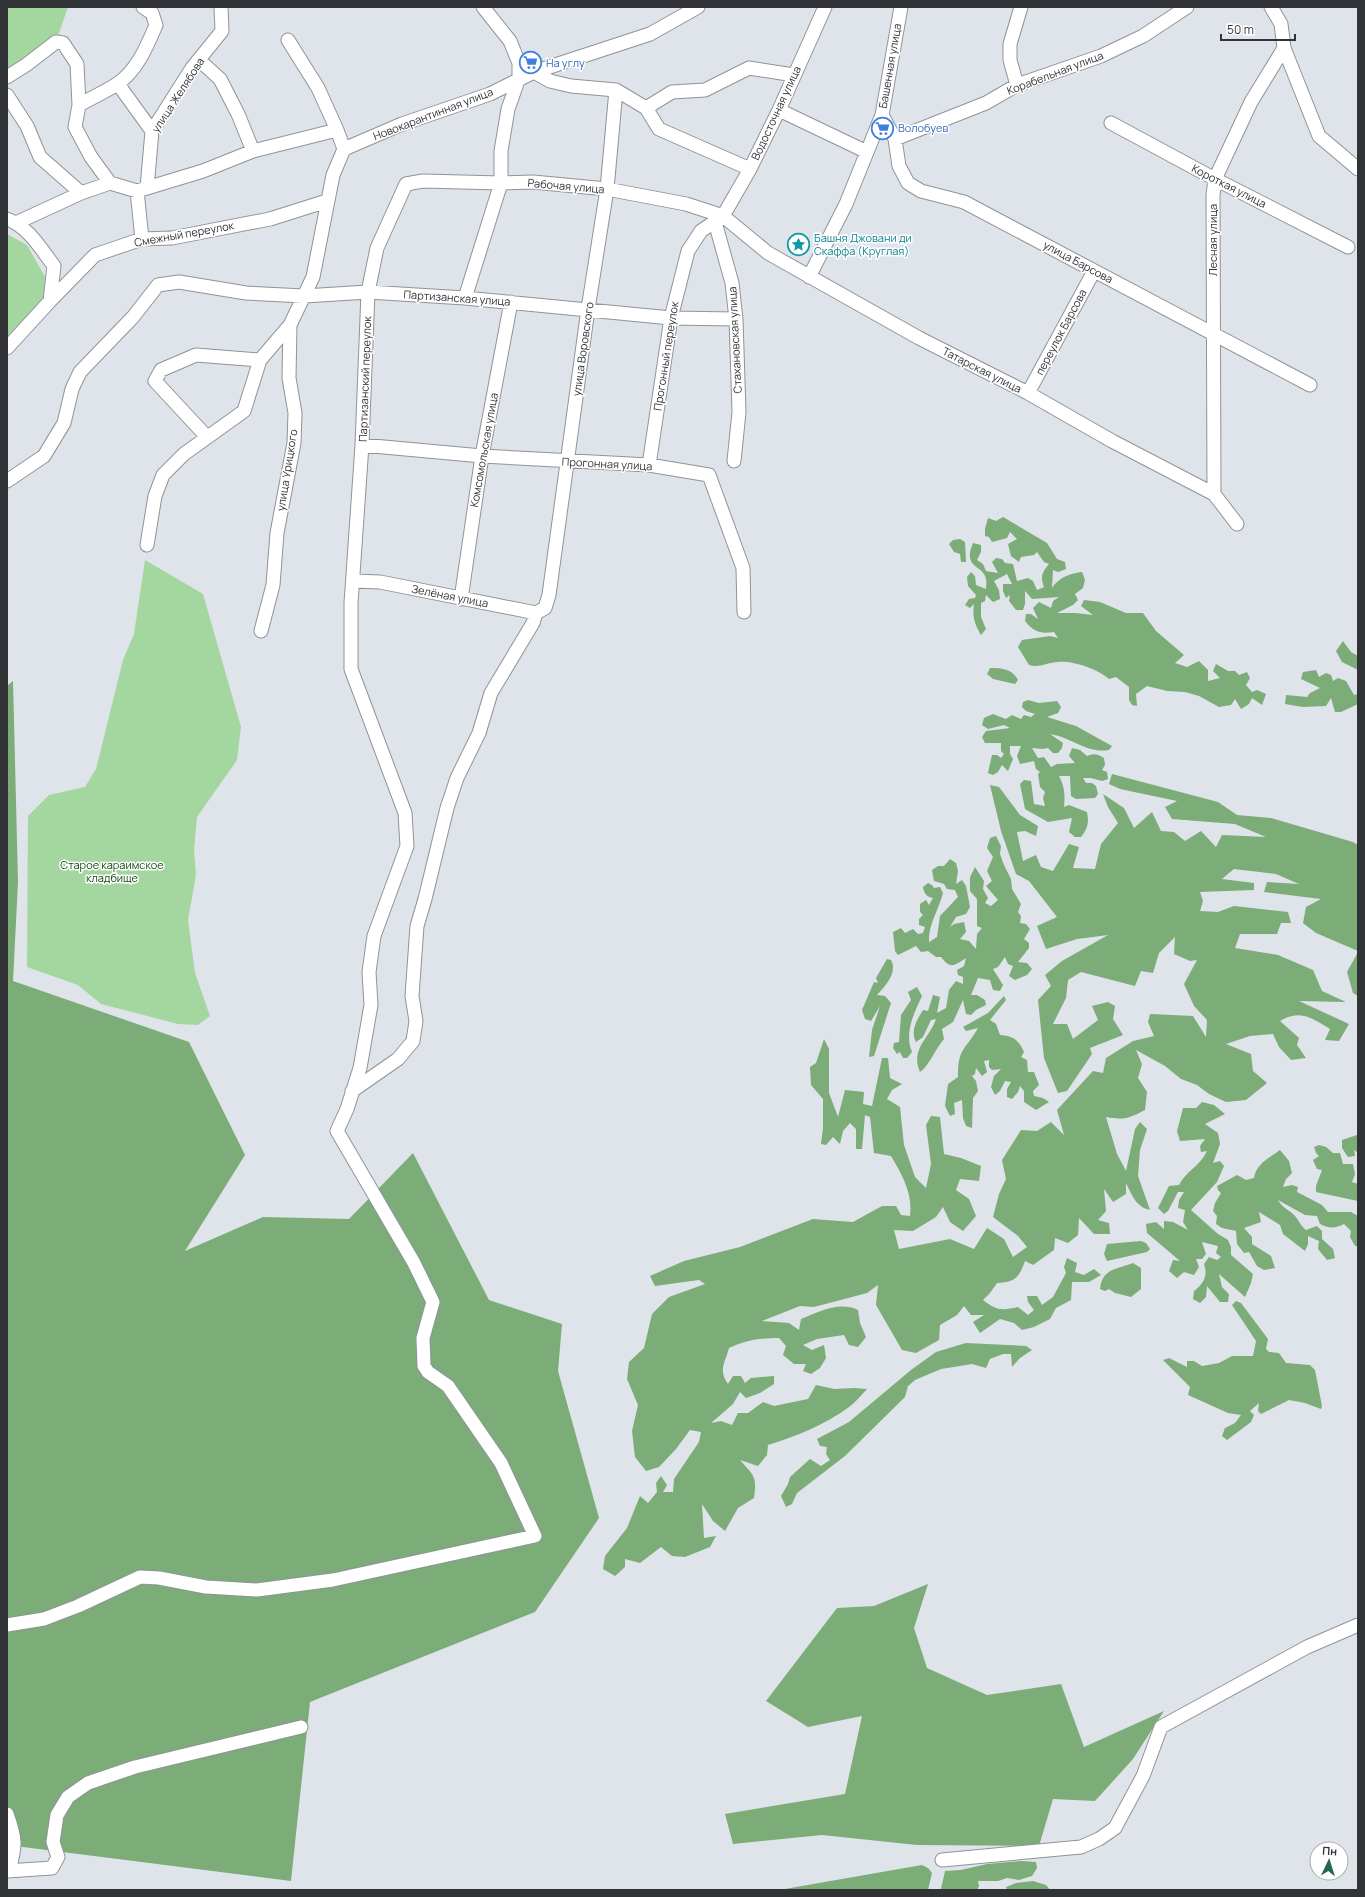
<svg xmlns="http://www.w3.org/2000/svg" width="1365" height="1897" font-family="Manrope,sans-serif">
  <rect width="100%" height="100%" fill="#dfe3ea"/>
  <path fill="#a4d79f" d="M7,7H68L56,42L10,72L7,67Z
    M7,234L27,245L45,277L43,303L7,343Z
    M145,560L203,594L241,727L237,760L197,817L194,850L196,875L188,920L195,973L210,1016L198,1025L178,1024L101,1004L78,985L27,967L28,816L49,795L85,787L96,769L123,660L134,634Z"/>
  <path fill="#7cac77" d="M1003,517L1047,543L1057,559L1065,562L1066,569L1058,572L1053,570L1052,588C1059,577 1069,574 1082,572L1085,580L1083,588L1075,594L1078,600L1073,605L1057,613H1075L1093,615L1081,606L1084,600L1100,602L1126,613H1143L1156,631L1184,655L1175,663L1187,667L1199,661L1208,670V681L1220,678L1213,671L1216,664L1228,671H1235L1239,675L1247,672L1250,678L1246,685L1252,692L1257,690L1266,694L1262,705L1252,698L1249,704L1241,709L1235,699L1231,705L1219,707L1199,696L1185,692L1167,691L1147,686L1136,694L1137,706L1132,705L1129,700V687L1116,677L1109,679C1098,669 1072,660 1057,662C1046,663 1039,668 1029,665L1018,647L1022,640L1050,636L1058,638L1054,632C1040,634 1034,632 1025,621L1026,614H1031L1038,619L1033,608L1039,602L1051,608L1053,601L1059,597L1032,599L1025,591V604L1023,610H1016L1009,601L1010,595L1006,598L1003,591V584H1012L1007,574L994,581L999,590L1000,599L993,602L986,595L985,601L981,603V617L986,629L981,635C975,625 972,617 974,604L970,608L965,605L969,599L975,598L976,595L968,586L967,577L971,572L975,576L976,585L986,589C986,586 987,582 986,579C983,564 962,569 973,543L981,545V552L977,560L983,564L986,571L998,573L992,562L996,558L1002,559L1005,563L1013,564L1017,581L1028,578L1033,581L1037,590L1044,587C1040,577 1042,572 1049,564L1044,562L1037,552L1034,555L1021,557L1019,562L1011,556L1008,544L1017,539L1010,532L1007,538L992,542L989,537L985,536V529L988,518L996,521Z
    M960,539L965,542L966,562H961L960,554L954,552L949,544L953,540Z
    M1343,641L1351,652L1358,656V670L1342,662L1336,651Z
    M990,668C1003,668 1012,669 1018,680L1015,684L993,679L987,674Z
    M1316,670L1319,677L1326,673L1331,675L1333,681L1338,678L1346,681L1354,695L1358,694V704L1341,712H1335L1331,698L1326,706L1303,707L1285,704L1286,695L1307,697L1310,693L1320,688L1301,679L1303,672Z
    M13,681L18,882L13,981L189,1042L245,1155L185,1251L263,1217L349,1219L413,1153L489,1300L562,1324L558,1371L599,1518L535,1612L310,1702L291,1881L7,1845V686Z
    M1028,700L1039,703L1057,701L1061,707L1058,713L1047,717L1076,726L1112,746L1109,750C1087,754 1071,737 1050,734L1063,743L1062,748L1058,753H1053L1048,748L1043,749L1032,748L1038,758L1044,757L1051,767L1057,764L1075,763L1069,756L1072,748L1080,750L1087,756C1094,753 1098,754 1104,758L1105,765L1102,770L1107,772L1108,779L1102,781L1091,778H1083L1086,783H1092L1096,786L1098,794L1095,798L1076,799L1071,796L1070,776H1059C1065,787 1065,796 1064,807L1069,805L1087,812C1089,822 1088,828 1081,837H1075L1069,832L1072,818L1048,822L1025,809L1020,784L1024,780L1031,781L1034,804L1045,806L1043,798L1045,792L1040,787L1038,774L1040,772L1036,769L1034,761L1020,764L1017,756L1021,746H1010V754L1013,759L1008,771L1002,765L998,772L993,775L988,773L992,755H997L1001,758L1004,754L1001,751V743H985L982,737L986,731L1010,728L1004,725L988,729L982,725L984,718L993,714L1006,719L1012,715L1021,719L1024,715L1031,717L1035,714L1026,711L1022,707L1023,702Z
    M1112,774L1218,802L1237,815L1271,818L1353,842L1358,845V951L1316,933L1303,923L1306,907L1321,899L1264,892L1267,882L1299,884L1276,874L1234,869L1222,879L1254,883V890L1200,892L1203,901L1200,911L1218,912L1234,906L1288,912L1291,923H1281L1277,934H1240L1235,948L1278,955L1313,970L1322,991L1346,1002L1299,1001L1349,1024L1339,1041L1325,1040L1330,1029C1312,1018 1300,1009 1280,1021L1299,1038L1297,1045L1306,1058L1291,1060L1279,1047L1273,1034L1250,1036L1226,1044L1251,1054L1253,1071L1267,1083L1246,1100L1226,1102L1209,1094L1197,1085L1181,1079L1165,1066L1136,1050L1142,1064L1138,1078L1147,1092L1145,1110C1128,1119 1124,1120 1106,1117L1117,1154L1126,1171L1135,1129L1140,1122L1147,1129L1140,1150L1138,1176L1150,1210C1136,1207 1132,1195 1126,1183V1194L1113,1202L1104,1189L1106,1211L1098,1220L1109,1223L1110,1234H1094L1079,1218L1078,1235L1068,1243L1055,1238L1054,1250L1033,1265L1025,1261C1019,1278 1015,1282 997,1283L990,1293L983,1300C996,1310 1001,1311 1018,1307L1028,1315L1034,1310L1028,1302L1027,1296H1037L1042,1305L1053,1297L1066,1273L1064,1267L1067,1258L1077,1263L1075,1272L1084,1275L1094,1269L1101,1275L1089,1282H1072L1071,1300L1056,1308L1050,1319L1034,1327L1022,1330L1014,1323L1000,1319L980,1333L973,1322L984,1315H971L964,1306L957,1315L940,1325L939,1340L916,1353L902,1350L876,1305L878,1285L867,1293L814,1307L800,1306L762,1321L789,1323L799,1330L801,1319C819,1312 839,1301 858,1310L860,1323L866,1337L858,1347L849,1345L844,1335L817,1339L803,1345L812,1350L824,1345L826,1358L820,1368L811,1374L803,1371L806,1364H794L783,1355L786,1346L779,1338C760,1338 746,1340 729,1348C725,1363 718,1370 728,1384L733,1376H741L745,1383L751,1378L774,1376V1384L760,1393L746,1398L740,1392L733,1404L711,1423L721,1421L732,1425L738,1413H748L763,1402L774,1406L808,1399L816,1385L834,1389L854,1388L867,1389C861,1395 856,1402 849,1407C826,1424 795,1437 768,1445L767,1455L758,1466L740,1460C754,1476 757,1476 754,1498L738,1508L725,1531L713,1521L702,1504L704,1538L716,1536L710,1547L685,1557L672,1556L661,1547L640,1563L625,1559V1567L615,1576L603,1569L605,1556L627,1528L640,1496L648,1503L657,1492L656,1483L661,1476L667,1485L663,1492H673L674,1479L699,1442L701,1432L690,1430L676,1449L659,1467L646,1471L635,1457L632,1431L638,1405L627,1379L629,1362L644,1348L652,1314L669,1297L705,1284L699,1280L655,1286L650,1276L684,1261L740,1247L813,1219L853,1222L882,1206H896L901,1215L910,1216C913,1193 902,1175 891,1156L874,1153L870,1117L865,1115L862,1149H856V1129L850,1123L843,1131L840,1144L833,1137L826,1145L821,1144L823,1128V1099L811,1085L810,1067L816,1063L824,1039L829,1049V1093L838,1117L845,1090L864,1092L863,1104L872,1106L882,1058H888L890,1078L902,1084L892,1090L887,1099L900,1107L904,1145L915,1177L926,1188L931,1164L926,1125L931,1116L940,1117L944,1154L961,1158L981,1166L979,1181L960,1179L956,1190L969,1199L976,1216L963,1231L950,1222L943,1207L936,1217L913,1231L894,1230L899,1249L950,1239L974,1249L987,1228L1004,1239L1013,1257L1027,1247L1018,1236L993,1217L999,1194L1006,1179L1002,1160L1021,1130L1037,1131L1051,1122L1064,1135L1057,1110L1093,1071L1103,1073L1106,1058L1133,1041L1154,1036L1148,1022L1150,1014L1193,1016L1206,1037L1207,1020L1194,1006L1184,984L1197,960L1190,961L1174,954L1175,937L1159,953L1153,973L1141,971L1135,986L1081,972L1068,980L1066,998L1053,1024H1067L1073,1039L1098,1020L1092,1006L1108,1002L1115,1006L1113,1019L1123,1035L1090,1048L1092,1054L1067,1091L1058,1093L1044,1058L1038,1000L1051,986L1045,975L1062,961L1108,935L1077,939L1046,949L1037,926L1057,917L1029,881L1016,874L1001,831L990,785L999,787L1020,815L1038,826L1036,836L1025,831L1017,832L1023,861L1036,855L1041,867L1053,871L1069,844L1079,847L1073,868L1095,869L1101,844L1118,823L1108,807L1103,794L1124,808L1134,828L1152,812L1161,831L1174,832L1185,841L1201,831L1216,847L1222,835L1266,837L1235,824L1172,819L1165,807L1177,801L1120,789L1109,784Z
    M996,836L1001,846L1000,854L1004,865L1011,879L1012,889L1021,904L1018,912L1021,916L1020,923L1026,924L1030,929L1024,939L1029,943V948L1018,962L1027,963L1032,969L1027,975L1015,980L1009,976L1013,966L1008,964L1005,957L998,967L993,969L1003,985L1000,991L993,990L990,980L978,978L971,995H977L985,1000L986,1005L976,1010L971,1015L966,1014L963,1000L953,1022L942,1029L944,1039C935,1049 930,1065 920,1072C910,1049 929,1039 936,1019L931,1020L923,1037L916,1042C910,1030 917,1020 923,1010L928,1011L933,995L940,997L937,1013L946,1008L949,990L956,981L963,984V977L958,975L957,970L964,966L966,958C955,965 951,970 941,957H936L928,951L921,952L916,946L898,955L895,951L893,932L901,928L905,933L913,929L918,934L923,933L925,927L919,925V919L923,915L920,912V904L926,900L929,905L933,898C927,897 924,894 923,887L928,883L932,885L934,888L940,887L943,893C939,909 928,925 929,942L937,937L940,916L958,897L955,890L947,889L944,884L934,881L932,870L938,866H944L950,859L956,863L958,871L956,884L962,880L966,886L970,907L966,914L956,917L950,927L954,924L964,922L966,932L960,939L969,941L976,949L977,934L982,928L977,926V899L970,891V877L975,867L984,881L983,889L988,898L985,903L991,906L998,900L986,886L992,881L987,871L993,857L987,848L990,838Z
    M1358,952V996L1353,993L1347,972Z
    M887,959L891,960C898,973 885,986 877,995L885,996L891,1003L874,1056L869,1057L872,1030L880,1006L871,1021L865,1019L862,1010L874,982L878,983L876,978Z
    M917,987L922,996C914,1013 904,1033 912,1052L907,1058H903L900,1052L897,1054L893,1048L894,1043L899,1042L901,1015L911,1000L908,992Z
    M1004,996L1006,1000L990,1020L996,1024L1000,1035C1013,1036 1019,1040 1024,1052L1021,1057L1027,1060L1028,1072H1034L1039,1085L1033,1091L1034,1096L1043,1098L1049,1102L1036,1110L1024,1102V1091L1020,1086L1018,1092L1012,1099L1007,1097V1089L1011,1082L1005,1081L1000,1091L995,1095L991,1087L994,1076L1001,1069L992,1070L989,1067V1060L984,1061L987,1072L982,1076L976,1068L975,1074L972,1076L976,1081L978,1091L973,1098L972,1128L966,1126L963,1118L962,1100L954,1103L955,1114L950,1116L945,1106L948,1084L958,1077C958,1047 965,1051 978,1028L966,1031L963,1027L988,1013Z
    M1202,1102L1214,1105L1225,1114L1205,1124L1218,1133L1220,1144L1213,1163L1220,1161L1224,1166L1217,1182L1191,1210L1218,1234L1228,1240L1231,1247V1255L1253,1274L1251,1283L1245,1297L1219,1274L1222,1287L1229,1294L1228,1302H1220L1207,1286L1206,1297L1200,1303L1193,1299L1194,1291C1204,1283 1208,1276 1204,1264L1209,1257L1217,1260L1221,1257L1216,1253L1218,1246L1202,1242L1206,1254L1202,1259H1196L1199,1267L1194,1275L1184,1272L1177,1278L1169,1271L1173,1260L1180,1261L1147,1233L1146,1224L1156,1222L1164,1229V1221L1173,1222L1188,1230L1183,1222L1185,1210L1178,1208L1179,1200L1184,1192H1178L1168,1211L1164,1214L1158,1208L1169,1186L1179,1185C1186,1171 1200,1166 1207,1151L1201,1152L1200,1146L1205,1139L1180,1141L1177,1131L1183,1108H1196Z
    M1357,1135L1358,1153L1354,1150L1355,1156L1348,1157L1342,1148V1140Z
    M1319,1145L1326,1147L1333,1153H1340L1343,1164H1353L1355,1174L1352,1182L1358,1184V1201L1316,1192V1186L1322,1170L1317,1169L1313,1160L1319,1156L1316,1153L1314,1147Z
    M1280,1150L1289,1161L1292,1173L1286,1179L1283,1187L1292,1185L1298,1187L1297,1192L1322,1205L1328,1212H1351L1358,1216V1246H1355L1350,1237L1351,1231L1344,1224C1336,1228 1329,1229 1320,1224L1317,1216L1305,1215L1278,1200C1282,1208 1290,1210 1295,1216C1299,1221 1301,1226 1306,1230L1317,1226L1322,1231V1239L1333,1249L1335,1258L1327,1260L1318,1249L1319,1241L1308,1236V1244L1305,1251L1283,1234L1280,1225L1259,1212L1261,1222L1244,1228L1252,1237V1244L1271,1256L1275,1268L1264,1270L1257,1266L1249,1252L1244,1253L1237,1244L1236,1231L1222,1228L1216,1224L1217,1216L1213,1211L1215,1203L1221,1193L1218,1190L1217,1186L1237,1175L1246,1180L1254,1178C1256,1164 1269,1158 1280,1150Z
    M1141,1241L1146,1243L1150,1249L1147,1252L1107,1261L1104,1254L1107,1244Z
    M1133,1263L1141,1268V1289L1131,1297L1115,1293L1109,1289L1105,1291L1100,1289C1102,1268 1118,1269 1133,1263Z
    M1236,1301L1241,1303L1268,1339L1266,1349L1269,1352L1279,1353L1286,1363L1310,1365L1315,1370L1322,1406L1321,1409L1305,1403L1289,1400L1261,1414L1258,1411L1259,1403L1250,1411L1254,1415L1251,1422L1227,1440L1222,1436L1225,1428L1235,1423L1241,1415L1228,1413L1188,1395L1190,1387L1163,1360L1169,1358L1187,1367V1361H1194L1202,1366L1219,1363L1232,1356H1253L1256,1341L1232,1305Z
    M966,1343L1026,1346L1032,1350L1020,1358L1012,1367L1011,1354H1003L990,1359L986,1368L972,1364L941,1369L915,1380L908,1386L905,1397L845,1456L797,1493L792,1504L786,1507L781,1496L788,1484L790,1477L810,1459L821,1466L830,1460L826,1454L827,1447L820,1446L817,1439L849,1422L911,1370L936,1352Z
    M928,1584L914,1628L927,1668L987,1695L1061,1684L1084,1747L1164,1711L1133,1759L1095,1801L1053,1799L1039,1846L917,1845L822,1835L733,1844L725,1814L845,1794L862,1716L808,1727L766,1701L837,1608L874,1606Z
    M1021,1861L1036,1862L1037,1868L1032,1876L1019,1880L1007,1878L998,1881H978L979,1886L977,1890L941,1889L945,1871L961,1870L987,1864Z
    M922,1865L928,1868L932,1873L928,1890H779Z
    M1033,1881L1046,1885L1050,1890H1007L1006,1887L1016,1883Z"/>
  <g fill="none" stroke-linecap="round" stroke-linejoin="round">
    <defs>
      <path id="minor" d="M288,40L318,88L337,130
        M1284,48L1319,136L1358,169
        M199,60L220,79L238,114L253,151
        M534,72L550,81L571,86L616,90L646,108L659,129L750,169
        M7,77L26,65L56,42L63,43L77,64L79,105
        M118,84L152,131
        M1017,85L1010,60V44L1021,7
        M7,95L27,126L40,157L81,193
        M646,108L672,92L705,90L749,68L794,75
        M779,110L867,152
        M882,115L895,139L899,166L908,183L921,191L964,202L1310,385
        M1111,123L1215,179L1348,247
        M895,139L986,103L1017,85L1101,56L1143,36L1187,7
        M344,149L402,124L490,94L534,72L650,34L698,7
        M110,183L91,157L75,127L79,105C91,98 105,92 117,84C137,71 147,46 156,25L152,13L143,7
        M147,188L152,131L192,68L222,31L221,7
        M137,191L142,239
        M7,219C29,227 41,249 54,266L50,301
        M715,222L732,283L736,319L739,412L734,461
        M16,223L81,193L110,183L137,191L203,171L253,151L337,130L344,149
        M809,277L846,204L882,115L901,7
        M465,298L501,183V151L508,109L519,78V63L510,41L483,7
        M7,348L50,301L95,255L142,239L172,238L270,219L327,201
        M1028,393L1094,271
        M207,437L155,381L161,370L196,355L260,360
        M362,445L482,456L649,465L709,475L743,568L744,612
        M649,465L671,318L688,251L701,231L723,216L750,169L779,110L825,7
        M7,481L44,456L64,423L72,389L80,372L133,317L158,285L179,282L246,293L304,296L368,292L465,298L671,318L736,319
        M1214,494L1213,195L1215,179L1251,102L1284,48L1281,24L1271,7
        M147,545L155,496L163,475L184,454L244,411L260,360L290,325
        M353,581L380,582L536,613L545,608L549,595L588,309L607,189L616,90
        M461,599L482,456L511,302
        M261,631L273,585L277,533L294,443L295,413L289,378L290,325L313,277L333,175L344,149
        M352,1091L398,1059L413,1041L416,1021L412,996L417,926L425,899L447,808L457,778L479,733L491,693L533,623L536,613
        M7,1625L44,1619L78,1606L140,1577L159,1578L206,1587L257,1590L333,1580L535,1536L501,1463L448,1386L428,1372L424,1366L423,1338L433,1302L414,1263L337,1131L347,1109L360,1068L371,1005L369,972L374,936L407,846L405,813L351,669V603L362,445L368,292L377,248L406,184L423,181L501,183L533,182L607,189L686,204L723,216L768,253L919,338L1028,393L1112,441L1214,494L1237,524
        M7,1814C16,1839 16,1845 9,1871
        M942,1860L1081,1847L1099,1839L1115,1828L1143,1776L1161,1727L1307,1647L1358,1625
        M7,1871L52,1868L58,1857L53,1842L57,1815L68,1797L88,1783L135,1767L301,1727"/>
    </defs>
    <use href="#minor" stroke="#8f939a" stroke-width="15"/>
    <use href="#minor" stroke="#fff" stroke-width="13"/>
  </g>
  <defs>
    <symbol id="supermarket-ring" viewBox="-11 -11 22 22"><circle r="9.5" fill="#fff" stroke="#3f7fe0" stroke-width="1.5"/><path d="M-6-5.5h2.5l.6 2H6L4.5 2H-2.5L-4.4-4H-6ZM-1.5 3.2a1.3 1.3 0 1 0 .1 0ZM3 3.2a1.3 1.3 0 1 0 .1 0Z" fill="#3f7fe0"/></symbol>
    <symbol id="sight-ring" viewBox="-11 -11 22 22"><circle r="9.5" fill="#fff" stroke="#0f9aa8" stroke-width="1.5"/><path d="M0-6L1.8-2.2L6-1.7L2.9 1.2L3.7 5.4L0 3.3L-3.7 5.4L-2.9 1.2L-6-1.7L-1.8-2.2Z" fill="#0f9aa8"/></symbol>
  </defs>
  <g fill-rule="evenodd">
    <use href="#supermarket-ring" x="518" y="50" width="25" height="25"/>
    <use href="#supermarket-ring" x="870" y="116" width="25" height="25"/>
    <use href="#sight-ring" x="786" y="232" width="25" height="25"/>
  </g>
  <g text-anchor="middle" stroke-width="3" stroke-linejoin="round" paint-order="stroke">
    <g font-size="11" fill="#366cbe" stroke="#fff" text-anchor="start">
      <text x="546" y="67">На углу</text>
      <text x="898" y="132">Волобуев</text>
    </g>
    <g font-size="11" fill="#323336" stroke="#fff">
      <text transform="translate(890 66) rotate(-80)" y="4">Башенная улица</text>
      <text transform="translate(1055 73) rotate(-21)" y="4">Корабельная улица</text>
      <text transform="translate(178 95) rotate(-57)" y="4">улица Желябова</text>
      <text transform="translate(776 113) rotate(-65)" y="4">Водосточная улица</text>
      <text transform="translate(433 114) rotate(-21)" y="4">Новокарантинная улица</text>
      <text transform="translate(566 186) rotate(5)" y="4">Рабочая улица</text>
      <text transform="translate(1229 186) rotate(27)" y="4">Короткая улица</text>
      <text transform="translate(184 234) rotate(-10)" y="4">Смежный переулок</text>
      <text transform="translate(1213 240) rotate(-90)" y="4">Лесная улица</text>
      <text transform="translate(1078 262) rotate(28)" y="4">улица Барсова</text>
      <text transform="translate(457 298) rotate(4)" y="4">Партизанская улица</text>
      <text transform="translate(1061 332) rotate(-62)" y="4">переулок Барсова</text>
      <text transform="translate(735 340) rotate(-93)" y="4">Стахановская улица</text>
      <text transform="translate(583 349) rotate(-82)" y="4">улица Воровского</text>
      <text transform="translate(666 356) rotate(-81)" y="4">Прогонный переулок</text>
      <text transform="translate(982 370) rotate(27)" y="4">Татарская улица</text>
      <text transform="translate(365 379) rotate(-88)" y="4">Партизанский переулок</text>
      <text transform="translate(484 450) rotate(-80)" y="4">Комсомольская улица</text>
      <text transform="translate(607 464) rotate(3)" y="4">Прогонная улица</text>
      <text transform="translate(287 470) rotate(-81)" y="4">улица Урицкого</text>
      <text transform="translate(450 596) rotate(11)" y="4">Зелёная улица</text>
    </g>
    <g font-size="11" fill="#0d838f" stroke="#fff" text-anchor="start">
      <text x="814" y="242">Башня Джовани ди<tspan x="814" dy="13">Скаффа (Круглая)</tspan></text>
    </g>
    <g font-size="11" fill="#134510" stroke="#fff">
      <text x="112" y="869">Старое караимское<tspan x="112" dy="13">кладбище</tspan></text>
    </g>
  </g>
  <rect width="1365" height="1897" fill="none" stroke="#323336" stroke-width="16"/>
  <g transform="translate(1329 1861) rotate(4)"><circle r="19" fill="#ffffff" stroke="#adadaf"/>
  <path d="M0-3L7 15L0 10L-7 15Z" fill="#266552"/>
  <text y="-6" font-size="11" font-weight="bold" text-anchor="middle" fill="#323336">Пн</text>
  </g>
  <path d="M1221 34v6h74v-6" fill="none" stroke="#323336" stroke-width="2"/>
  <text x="1227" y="34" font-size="12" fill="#323336" stroke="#ffffff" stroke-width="3" paint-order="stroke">50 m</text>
</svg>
